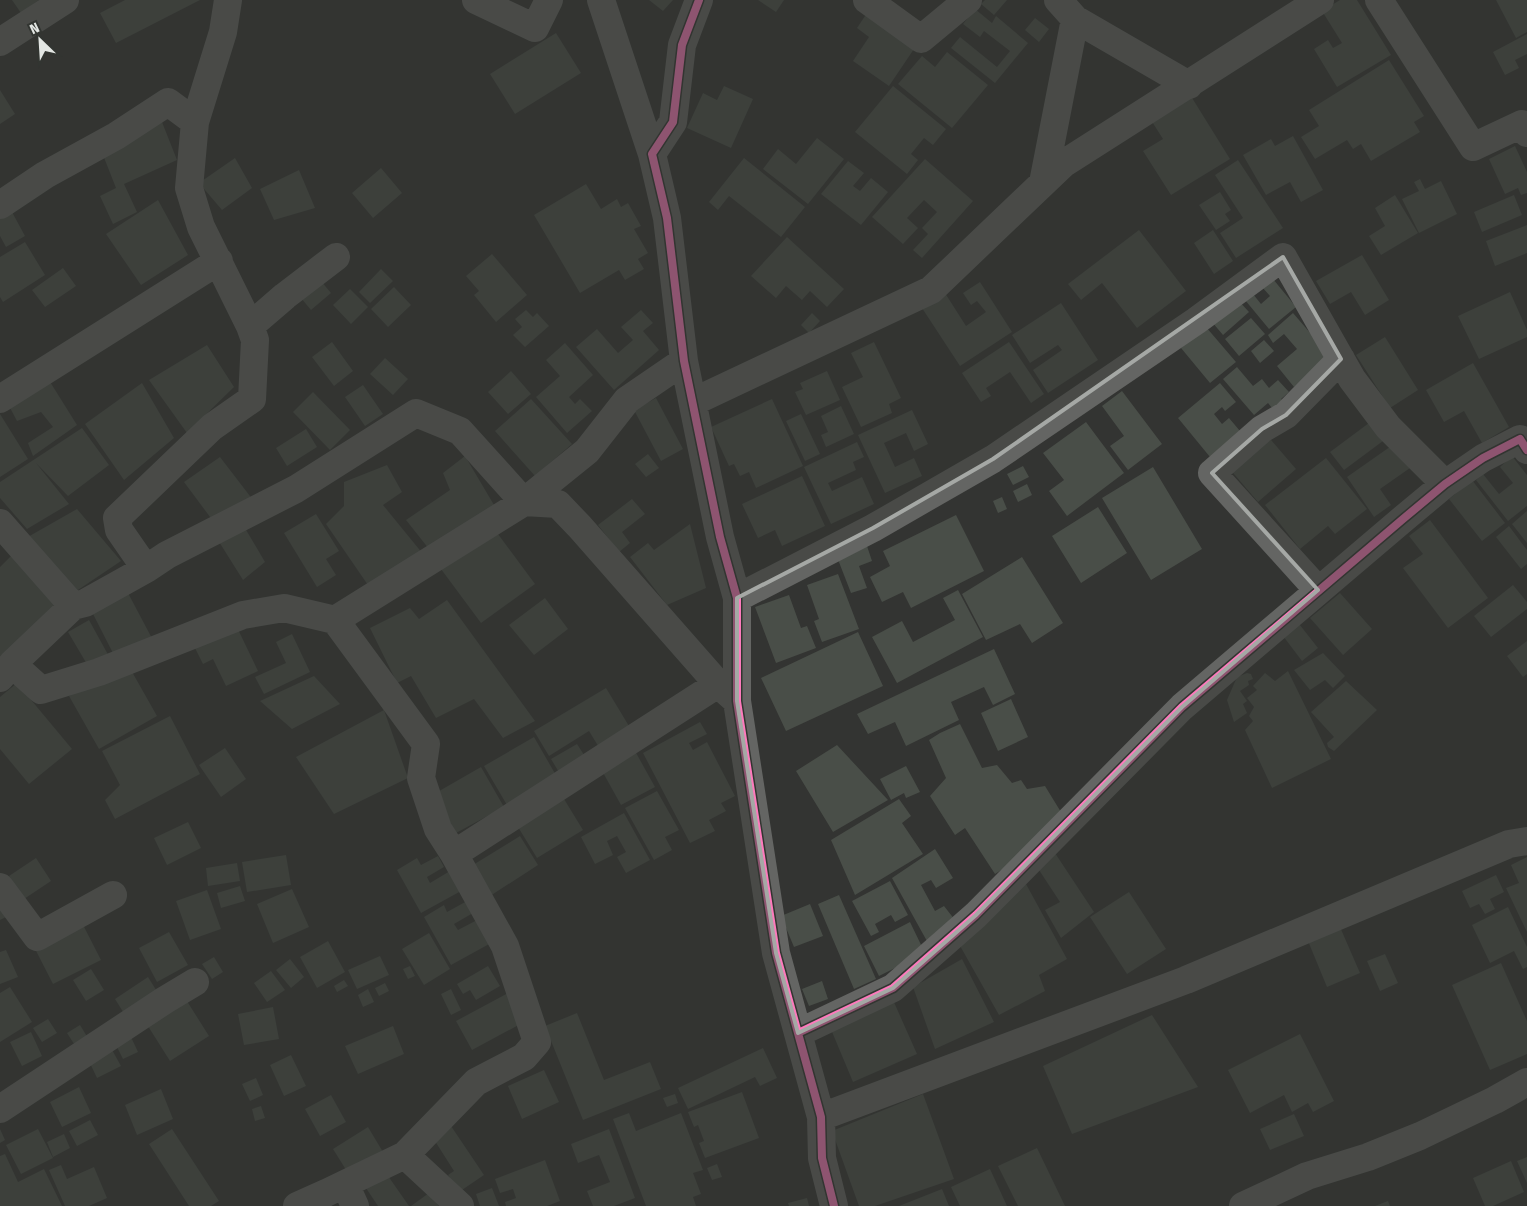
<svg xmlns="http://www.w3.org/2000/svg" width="1527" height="1206" font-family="'Fira Sans Condensed',sans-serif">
  <rect width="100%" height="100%" fill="#333432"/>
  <path fill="#494e48" d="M12,0H39L21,13Z
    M125,0H200L116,43L100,13Z
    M649,0H673L663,11Z
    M758,0H784L776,12Z
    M985,0H1007L994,15L981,4Z
    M1340,0H1357L1391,55L1337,87L1314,49L1328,40L1333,48L1342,43L1322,11Z
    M1496,0H1527V32L1516,38Z
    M975,9L992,23L996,16L1028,43L995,83L951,48L960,37L997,67L1010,51L984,31L980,37L963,24Z
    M867,13L916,46L889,86L853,61L869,37L857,28Z
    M1035,18L1049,29L1039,42L1025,30Z
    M556,33L581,73L515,114L490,74Z
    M1527,34V54L1515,60L1519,68L1505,75L1493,52Z
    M947,52L988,85L952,128L898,84L922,56L935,67Z
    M1389,60L1424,116L1414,122L1420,132L1371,161L1361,144L1353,149L1347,140L1315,159L1301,137L1319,126L1309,110Z
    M724,86L753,99L731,148L687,128L703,93L717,100Z
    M893,86L946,129L933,145L924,138L911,154L918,160L907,174L855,132Z
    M0,90L15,114L0,124Z
    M1189,93L1230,159L1171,195L1143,151L1163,139L1149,117Z
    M162,122L177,160L124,184L137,212L113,224L100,196L116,188L103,155Z
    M1293,136L1323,190L1301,202L1290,182L1266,195L1243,155L1271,139L1275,146Z
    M817,138L844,159L808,204L763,169L778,149L796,164Z
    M1515,146L1527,172V193L1521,195L1518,188L1505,194L1489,159Z
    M235,158L252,188L222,210L199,183Z
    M744,158L805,207L781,237L729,196L718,210L709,202Z
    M925,159L973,201L922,258L913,250L928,234L922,228L937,212L924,200L907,218L918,228L903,244L872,217Z
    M1238,160L1283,228L1236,258L1220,233L1243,218L1215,175Z
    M848,161L864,173L853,186L860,191L871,178L888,192L861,225L821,194Z
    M381,168L402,193L373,218L352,193Z
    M299,170L315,208L274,220L260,189Z
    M1420,179L1425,189L1441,181L1457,214L1419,233L1402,199L1419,191L1414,182Z
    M586,184L601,209L617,199L621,207L628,203L641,226L634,229L648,253L638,259L644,269L625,280L619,270L580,293L534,215Z
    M1220,192L1231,210L1225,214L1230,221L1216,230L1199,205Z
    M1395,195L1418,233L1381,255L1369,236L1385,226L1375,208Z
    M1514,195L1522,215L1482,232L1474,212Z
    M158,200L188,255L141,285L106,234Z
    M12,212L25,236L6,247L0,236V219Z
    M1527,225V253L1495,266L1486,241Z
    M1139,230L1186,291L1137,328L1102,283L1081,300L1068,284Z
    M1213,230L1233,261L1214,274L1194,243Z
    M787,237L844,289L827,307L810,291L802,300L786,286L776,298L751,276Z
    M25,242L45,275L3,302L0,297V257Z
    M492,254L527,295L496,322L474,295L479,291L466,276Z
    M1362,255L1389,300L1365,315L1351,292L1330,304L1316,281Z
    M63,268L76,286L45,307L32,290Z
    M381,269L393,281L370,303L359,292Z
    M1273,279L1296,307L1269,329L1245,300L1253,294L1261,304L1270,296L1262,287Z
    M321,281L331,293L311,310L301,298Z
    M980,282L1012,332L960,366L922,308L945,293L966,326L986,312L977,301L971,305L963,293Z
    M394,287L411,305L388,327L371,309Z
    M350,289L368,307L351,324L333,305Z
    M1510,292L1527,330V337L1479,359L1458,316Z
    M1238,300L1249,312L1223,335L1212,322Z
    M1061,303L1098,360L1048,393L1033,370L1062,350L1058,345L1030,363L1012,335Z
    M526,310L533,317L537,313L549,326L525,347L513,335L522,327L515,319Z
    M641,310L653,323L643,331L659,350L614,390L576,347L597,329L618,353L633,340L621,327Z
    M812,313L820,321L809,333L801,325Z
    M1293,313L1330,356L1294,387L1277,366L1297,349L1284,334L1273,343L1268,335Z
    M1251,318L1265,334L1239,356L1225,339Z
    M1206,327L1236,362L1210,383L1181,348Z
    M1385,337L1418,390L1390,408L1356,355Z
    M1264,340L1274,351L1260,363L1251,351Z
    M332,342L353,371L334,386L312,357Z
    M874,342L901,398L889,404L892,413L861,427L842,387L863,377L851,353Z
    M1009,342L1044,394L1031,403L1010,372L986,388L991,396L981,402L962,373Z
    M565,343L593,375L569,397L575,404L580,399L592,411L567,433L536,397L560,376L546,360Z
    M207,345L234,387L187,433L149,380Z
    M385,358L408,379L393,395L370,374Z
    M1473,363L1509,427L1482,443L1464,411L1444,422L1426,390Z
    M1237,367L1253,386L1262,379L1269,388L1278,380L1289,392L1281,399L1287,405L1277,414L1268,403L1254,415L1223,379Z
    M511,371L531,394L508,414L488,392Z
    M827,371L840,400L806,415L795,392L803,389L800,383Z
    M47,377L77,425L33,456L28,443L53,427L41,412L17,421L8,404Z
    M142,383L174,438L124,480L85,424Z
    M1220,383L1236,402L1225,411L1222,407L1214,414L1222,424L1229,418L1240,431L1210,457L1178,418Z
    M363,385L383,414L365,426L345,397Z
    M1122,391L1162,444L1128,470L1110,446L1124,436L1102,406Z
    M313,392L350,430L330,450L293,412Z
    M656,398L683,449L661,461L634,410Z
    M531,399L572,444L535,476L495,431Z
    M772,399L803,466L756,488L749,472L740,476L734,464L729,466L711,427Z
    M841,406L854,434L826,447L821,435L828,432L821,416Z
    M912,410L928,444L914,451L906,433L884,443L895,467L914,458L922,476L885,493L858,435Z
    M0,414L28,459L0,477Z
    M801,414L820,454L805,461L786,421Z
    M1373,420L1387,438L1344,470L1330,452Z
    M1086,422L1124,473L1067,516L1049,491L1064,480L1043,453Z
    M82,428L109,465L68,496L36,463L69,504L27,529L0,498V482Z
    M306,429L317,447L287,466L276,448Z
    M1265,433L1296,469L1258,502L1228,467Z
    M857,442L864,457L853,462L856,470L828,483L832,491L862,477L874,504L831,524L804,467Z
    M1394,444L1410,468L1380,489L1391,505L1374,517L1347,477Z
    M648,454L659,468L646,477L635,464Z
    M465,456L497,510L429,549L406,520L450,490L443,473Z
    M1512,456L1527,475V506L1508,521L1476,480L1483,474L1499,494L1513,483L1500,467Z
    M220,457L253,500L213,521L184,482Z
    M1326,458L1367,509L1335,534L1328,526L1300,549L1265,505Z
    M387,465L402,492L383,505L423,554L370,588L326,524L344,506V482Z
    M1023,466L1029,477L1013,485L1007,474Z
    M1153,467L1202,549L1151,580L1102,498Z
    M802,476L825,526L782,546L775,530L758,538L742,504Z
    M1472,480L1505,523L1482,541L1449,499Z
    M1027,484L1032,495L1018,502L1013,491Z
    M1002,497L1007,509L998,513L993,501Z
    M632,499L645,514L622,532L630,543L619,552L598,525Z
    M1098,507L1127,553L1081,583L1052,536Z
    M77,509L121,561L75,592L26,538Z
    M1527,511V543L1512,524Z
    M316,514L339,551L326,559L336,575L317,587L284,533Z
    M956,515L984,571L911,608L903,592L882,602L870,577L890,566L883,551Z
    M1430,520L1488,598L1448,628L1403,568L1423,554L1409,536Z
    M242,523L265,562L243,580L216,537Z
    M690,524L706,588L667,605L630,557L648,543L654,550Z
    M1509,526L1527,550V564L1521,569L1496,537Z
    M495,530L535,584L481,623L438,565Z
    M867,546L872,561L859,566L867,588L851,593L837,557Z
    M13,554L58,606L0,658V567Z
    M1022,557L1063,623L1032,643L1020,624L986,640L962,594Z
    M838,574L859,629L822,642L814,621L819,619L807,585Z
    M1513,585L1527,602V609L1491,637L1474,616Z
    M958,590L983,637L897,683L872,637L902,621L913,642L955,620L943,598Z
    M128,593L155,644L118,663L92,612Z
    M1340,593L1372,629L1343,655L1310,618Z
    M789,595L801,628L807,626L816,648L776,663L755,607Z
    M545,598L568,629L534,655L509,625Z
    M447,600L535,721L503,738L474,699L436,718L411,676L397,683L370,628L410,608L419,619Z
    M233,619L258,671L226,686L213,659L203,664L191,640Z
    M89,620L111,660L91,671L68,632Z
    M1296,620L1318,648L1302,661L1280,632Z
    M858,632L883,686L786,731L761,678Z
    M292,634L310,672L264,694L255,677L286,663L276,642Z
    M1527,641V674L1523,677L1507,656Z
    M994,649L1015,694L993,705L984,687L951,702L959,720L906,746L895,722L868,734L857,714Z
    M1323,653L1345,676L1333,688L1325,680L1310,690L1294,670Z
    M127,663L157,716L99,749L69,696Z
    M1288,671L1331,759L1272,788L1245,730L1253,721L1249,716L1254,707L1247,698L1257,690L1253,686L1265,673L1275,681Z
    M1247,673L1251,674L1253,679L1248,681L1249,685L1240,691L1247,701L1243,704L1247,713L1234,722L1227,700L1237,677Z
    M314,676L340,704L292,729L260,701Z
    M1346,681L1377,710L1334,751L1328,747L1327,743L1334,737L1311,712Z
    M17,683L72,749L29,784L0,749V697Z
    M606,688L632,731L600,749L589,731L549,756L534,731Z
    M1011,699L1028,737L998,751L981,713Z
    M384,710L408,778L334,814L296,757Z
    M170,716L200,774L115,819L105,800L120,785L102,751Z
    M700,722L707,734L689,743L693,750L707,742L735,796L721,803L726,811L709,820L715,831L690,843L643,753Z
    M960,724L982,768L997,765L1012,783L1021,780L1027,789L1045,786L1064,817L1046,842L995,874L965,828L955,835L930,796L946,778L929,740L940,733Z
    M534,737L557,777L507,805L484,766Z
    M577,744L586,758L560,774L551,759Z
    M837,745L888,800L833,832L796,771Z
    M225,748L246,779L221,797L199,765Z
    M635,751L655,787L621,805L601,769Z
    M906,766L920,792L906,798L904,793L891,800L880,779Z
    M481,767L504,807L456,833L434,794Z
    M657,791L679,830L665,837L672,850L654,860L625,808Z
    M564,799L583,830L537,858L518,827Z
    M899,799L911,816L902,823L923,854L855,895L831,840Z
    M624,813L650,860L626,873L617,857L626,852L617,836L607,841L613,855L595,864L581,837Z
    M188,822L201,848L167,865L154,838Z
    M520,836L538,865L487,898L468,868Z
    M935,849L953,878L936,888L931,880L921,885L935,911L944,906L955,920L928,943L892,878Z
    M1055,853L1094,912L1061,938L1045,910L1060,902L1039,870Z
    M286,855L291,885L247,892L242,862Z
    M438,856L444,867L427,877L430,883L450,871L461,891L421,913L397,870L417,858L421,865Z
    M1527,857V932L1506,888L1519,883L1511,865Z
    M36,858L51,881L24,899L9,876Z
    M237,863L240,881L208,886L206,868Z
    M1496,875L1504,892L1490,899L1495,909L1485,914L1479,904L1470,908L1462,891Z
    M890,881L908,915L895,922L891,915L875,924L879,932L871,936L852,901Z
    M1026,884L1067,959L1039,975L1045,991L999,1015L959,944Z
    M240,886L245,901L221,908L217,893Z
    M292,889L309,927L273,943L257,904Z
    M207,890L221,929L190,940L176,901Z
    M1129,892L1166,949L1127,974L1090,917Z
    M839,895L876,979L854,989L818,904Z
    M467,901L473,913L454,924L458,930L479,919L491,943L451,965L424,917L444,905L447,912Z
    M0,903L8,916L0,920Z
    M810,904L823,936L794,947L781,916Z
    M1508,907L1527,947V967L1523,969L1514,951L1490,963L1472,925Z
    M80,919L101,960L53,984L32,943Z
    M910,922L925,953L879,976L864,946Z
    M1340,927L1360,973L1327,987L1308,941Z
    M169,932L188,965L157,982L139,948Z
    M429,933L450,969L424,985L402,949Z
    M328,941L345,972L317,988L300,957Z
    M6,950L18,977L0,984V952Z
    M1385,954L1398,983L1380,991L1367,961Z
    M380,956L389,975L357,989L348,970Z
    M214,957L223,972L212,979L202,964Z
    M290,959L304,977L291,988L276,970Z
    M962,959L994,1022L935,1049L913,987Z
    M1501,963L1527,1021V1054L1490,1070L1452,985Z
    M410,966L415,976L408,979L403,969Z
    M488,966L500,986L476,1000L470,990L463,994L457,984Z
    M91,969L104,990L86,1001L73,980Z
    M271,971L285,990L267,1002L254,983Z
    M148,977L158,993L125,1015L115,999Z
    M344,980L348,986L337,992L334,986Z
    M822,981L828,999L809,1006L802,989Z
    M385,983L389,991L379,996L375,988Z
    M10,987L32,1022L0,1042V993Z
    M368,989L374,1002L363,1007L358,995Z
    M451,989L461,1010L451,1015L441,994Z
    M510,992L526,1021L472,1050L456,1021Z
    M185,998L209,1036L170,1061L146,1023Z
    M893,1000L917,1054L853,1082L830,1027Z
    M273,1007L279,1039L244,1045L238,1014Z
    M577,1013L604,1080L650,1062L661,1089L583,1120L545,1026Z
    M1152,1015L1198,1087L1072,1134L1043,1066Z
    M48,1019L57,1033L42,1042L33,1028Z
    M80,1025L91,1043L78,1050L67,1033Z
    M393,1026L404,1054L358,1074L345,1046Z
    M31,1032L42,1056L22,1066L10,1042Z
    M1300,1034L1334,1101L1313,1112L1308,1103L1292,1112L1284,1095L1250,1113L1228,1070Z
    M131,1037L138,1052L123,1059L116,1045Z
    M111,1048L121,1066L97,1078L88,1059Z
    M763,1048L777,1078L760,1086L755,1077L688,1109L678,1088Z
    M291,1055L306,1086L284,1096L270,1065Z
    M544,1070L559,1102L522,1119L508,1086Z
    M256,1078L263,1095L250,1101L242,1084Z
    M79,1087L91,1113L62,1127L50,1102Z
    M161,1089L173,1119L137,1135L125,1105Z
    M742,1092L759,1138L705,1158L699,1143L704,1141L698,1125L694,1127L688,1112Z
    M675,1094L678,1103L667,1107L663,1098Z
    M923,1094L954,1179L875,1206H859L832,1131Z
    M331,1095L346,1122L320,1136L305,1109Z
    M261,1106L265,1118L255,1121L252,1109Z
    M629,1113L636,1131L681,1113L703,1170L693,1173L701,1194L693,1197L696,1206H646L613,1119Z
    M1294,1114L1304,1136L1270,1150L1260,1129Z
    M90,1120L98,1135L77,1146L69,1131Z
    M451,1126L484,1175L459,1192L448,1175L454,1171L433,1138Z
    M368,1127L383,1152L348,1173L333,1149Z
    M0,1129L5,1140L0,1143Z
    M38,1129L53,1158L21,1174L6,1145Z
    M172,1129L219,1201L211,1206H189L149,1144Z
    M609,1129L635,1198L614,1206H593L587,1191L610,1182L599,1155L578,1163L571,1144Z
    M64,1134L70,1148L53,1157L47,1142Z
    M1037,1148L1065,1206H1018L998,1166Z
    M5,1154L18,1182L44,1169L62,1206H0V1156Z
    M1527,1157V1183L1517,1161Z
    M545,1160L560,1201L547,1206H506L505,1202L516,1198L513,1189L500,1193L495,1179Z
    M1511,1161L1524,1192L1493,1206H1485L1473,1178Z
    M717,1164L722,1177L712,1180L707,1168Z
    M61,1165L67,1179L94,1167L107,1198L89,1206H65L49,1170Z
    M990,1169L1007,1206H960L951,1187Z
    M386,1173L409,1206H378L366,1188Z
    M492,1188L499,1206H480L476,1194Z
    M942,1189L949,1206H899Z
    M429,1193L439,1206H411Z
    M807,1198L809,1206H789L788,1203Z
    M1388,1201L1390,1206H1375Z"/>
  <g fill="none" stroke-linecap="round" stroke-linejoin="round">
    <path stroke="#646563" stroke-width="28" d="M476,0L535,28L549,0
      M601,0L652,154
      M699,0L682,45L673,122L652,154L667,218L684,361L720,537L737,598V701L776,953L821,1117L822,1158L834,1206
      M867,0L921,39L968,0
      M1379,0L1473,147L1522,124L1527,133
      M1075,19L1189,85
      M0,42L65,0
      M1043,183L1075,19L1058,0
      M0,205L45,175L116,136L168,102L195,122
      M250,326L285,296L336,257
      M0,399L219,261
      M693,402L931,290L1063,164L1320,0
      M0,523L73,606
      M146,569L119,530L117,518L212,427L252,399L255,340L250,326L201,227L189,188L195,122L223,32L228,0
      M1318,590L1212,473L1262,429L1286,415L1341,359
      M737,598L873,528L993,459L1196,321L1283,257L1352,379L1388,427L1445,484
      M12,664L41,690L99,672L243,615L284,608L335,620L524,502L587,451L627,400L684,361
      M0,678L12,664L73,606L85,603L146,569L167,555L296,489L416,413L460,431L524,502L558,504L580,527L718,684L737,701
      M454,854L718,684
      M0,887L37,937L113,895
      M798,1033L893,988L976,915L1182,707L1403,519L1445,484L1483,458L1520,439L1527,450
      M0,1109L165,1000L195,982
      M821,1117L1186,980L1509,844L1527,841
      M405,1155L460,1206
      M345,1184L355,1206
      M297,1206L326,1193L405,1155L476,1082L524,1057L537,1042L505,946L454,854L438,829L421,778L426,744L335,620
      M1243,1206L1307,1176L1368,1157L1420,1136L1495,1100L1527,1082"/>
    <defs>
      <path id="cycleway" d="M699,0L682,45L673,122L652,154L667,218L684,361L720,537L737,598V701L776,953L821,1117L822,1158L834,1206
        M798,1033L893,988L976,915L1182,707L1403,519L1445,484L1483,458L1520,439L1527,450"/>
    </defs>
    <use href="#cycleway" stroke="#323531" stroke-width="11"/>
    <use href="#cycleway" stroke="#fd7abc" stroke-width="8"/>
  </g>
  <path d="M0 0H1527V1206H0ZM1283,257L1341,359L1286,415L1262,429L1212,473L1318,590L1182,707L976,915L893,988L798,1033L776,953L737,701V598L873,528L993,459Z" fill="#333432" fill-opacity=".55" fill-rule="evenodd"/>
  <path fill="none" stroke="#a5a8a5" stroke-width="4" stroke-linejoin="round" d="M1283,257L1341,359L1286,415L1262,429L1212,473L1318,590L1182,707L976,915L893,988L798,1033L776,953L737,701V598L873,528L993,459Z"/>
  <g transform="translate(40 40) rotate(335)" stroke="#323531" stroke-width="4" paint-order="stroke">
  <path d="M0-4L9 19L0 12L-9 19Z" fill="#e3e6e3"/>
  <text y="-8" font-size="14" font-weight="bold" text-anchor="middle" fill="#e3e6e3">N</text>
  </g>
</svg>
